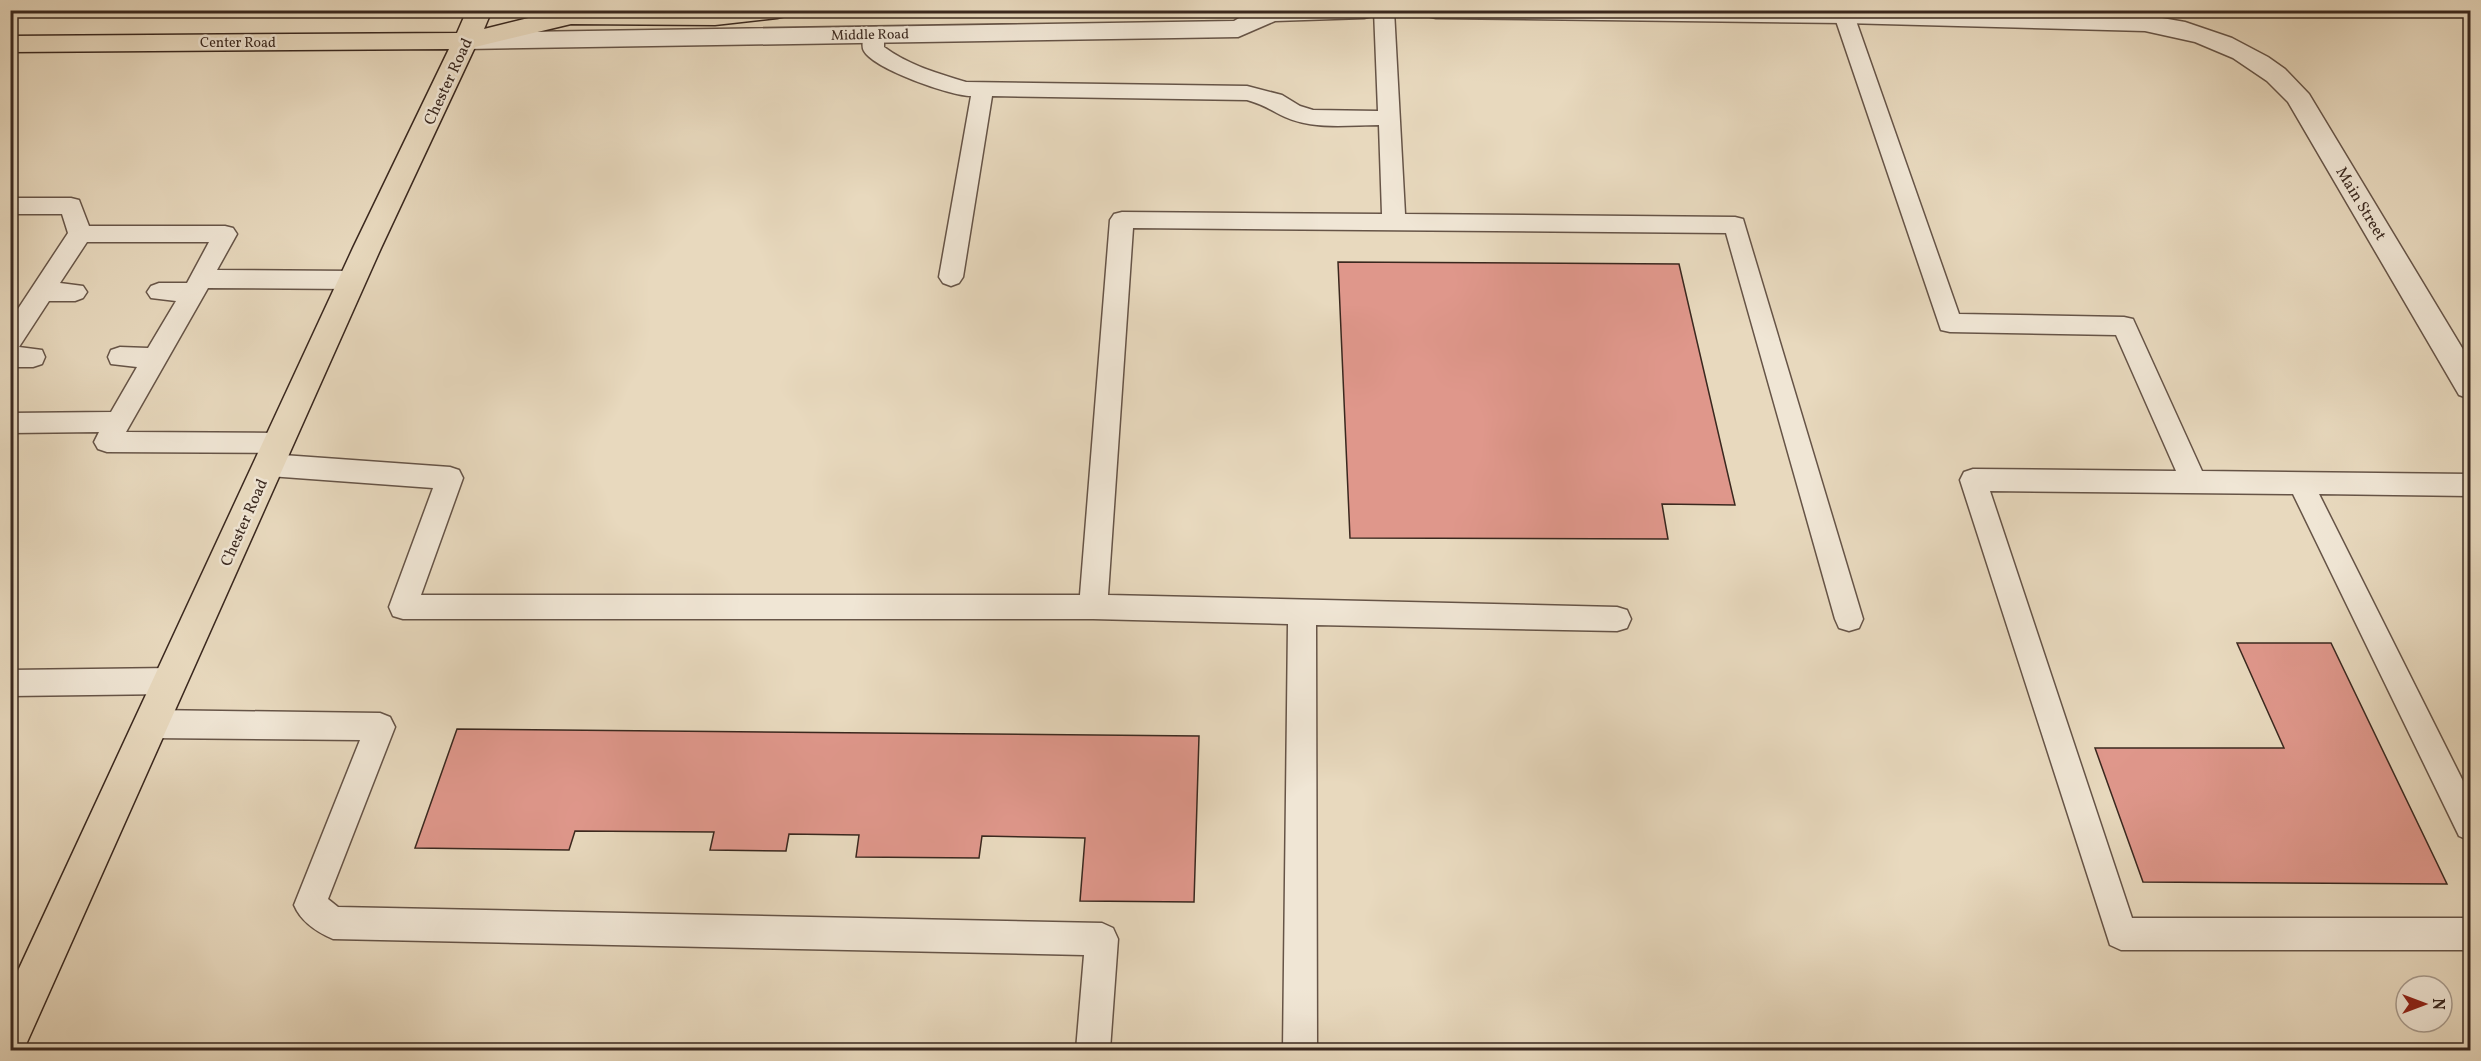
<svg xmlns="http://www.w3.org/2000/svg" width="2481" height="1061" font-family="Vollkorn,serif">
  <rect width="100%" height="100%" fill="#e8d9be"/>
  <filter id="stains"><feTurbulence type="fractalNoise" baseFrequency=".00333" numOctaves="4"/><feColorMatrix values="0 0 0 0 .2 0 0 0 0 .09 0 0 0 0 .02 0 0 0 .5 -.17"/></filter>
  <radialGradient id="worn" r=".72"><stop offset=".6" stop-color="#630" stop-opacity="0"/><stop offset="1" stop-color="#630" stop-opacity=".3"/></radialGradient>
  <path fill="#df978b" stroke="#3a281f" stroke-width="1.5" d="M1338,262L1679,264L1735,505L1662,504L1668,539L1350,538Z
    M2237,643H2331L2447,884L2143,882L2095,748H2284Z
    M457,729L1199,736L1194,902L1080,901L1085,838L982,836L979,858L856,857L859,835L789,834L786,851L710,850L714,832L575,831L569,850L415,848Z"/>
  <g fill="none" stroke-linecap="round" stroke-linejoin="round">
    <defs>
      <path id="lane" d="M1374,10H1394L1405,214L1735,217L1743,219L1863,619L1859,628L1849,631L1839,628L1835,619L1726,233L1133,228L1108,595L1617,607L1627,610L1631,619L1627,628L1617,631L1316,625L1317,1050H1283L1288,624L1093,619H403L393,616L389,607L433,488L269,476L260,473L256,465L260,457L269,454L450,467L459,470L463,478L421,595H1080L1110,220L1114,214L1122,212L1382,214L1379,125C1349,125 1313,130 1285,117C1270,110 1265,105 1247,100L992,96L963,277L959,283L951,286L943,283L939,277L971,96C951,96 874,69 864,51C861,46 863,35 867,29L874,27L881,29L884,34V47C908,65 937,73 966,82L1247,86L1282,95L1300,106L1313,110L1378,111Z
        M1837,10H1851L1854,15L1959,314L2124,317L2133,319L2202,471L2470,474V496L2319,494L2470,795V841L2459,836L2293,494L1990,491L2132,918H2470V950H2121L2110,945L1960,480L1964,472L1973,469L2176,471L2116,335L1950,332L1941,330L1834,15Z
        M10,198H71L79,200L89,226H225L233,228L237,234L217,270L353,271L361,274L365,280L361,286L353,289L208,288L126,432L278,433L287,436L291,443L287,450L278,453L107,452L98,449L94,442L99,432L10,433V413L111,412L137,367L111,364L108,357L111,350L120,347L148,348L176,301L151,298L147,292L151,286L159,283H187L209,242H87L60,283L83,286L87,292L83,298L75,301H49L19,347L42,350L45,357L42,364L33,367H10V321L68,233L62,214H10Z
        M171,668L181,672L185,681L181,690L171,694L10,696V670Z
        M151,710L380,713L390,717L395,727L328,899L338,907L1102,923L1113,928L1118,939L1110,1050H1076L1084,955L333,939C317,932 301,922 294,905L360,740L151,738L141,734L136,724L141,714Z"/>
      <path id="street" d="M1253,10H1376L1373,16L1364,18L1275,21L1238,37L466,49L457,47L453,41L457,35L466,33L1234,21Z
        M1424,10H1972L2145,15L2185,22L2232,38L2268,57L2285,69L2309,94L2470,361V399L2459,395L2288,102L2267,81L2233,58L2195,42L2145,31L1844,23L1436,18L1427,16Z"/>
      <path id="primary" d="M467,10H492L484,29L561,10H789L786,16L777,18L715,25L571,24L475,47L381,248L24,1049L10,1050V988L353,248L449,49L10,52V36L457,33Z"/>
    </defs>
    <use href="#lane" stroke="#665447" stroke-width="3"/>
    <use href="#street" stroke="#665447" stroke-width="3"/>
    <use href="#primary" stroke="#3a281f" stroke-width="3"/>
    <use href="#lane" fill="#f0e6d5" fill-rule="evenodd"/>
    <use href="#street" fill="#f0e6d5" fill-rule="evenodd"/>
    <use href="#primary" fill="#e8d9be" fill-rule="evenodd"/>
  </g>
  <g text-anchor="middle" stroke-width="5" stroke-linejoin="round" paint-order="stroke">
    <g font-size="14" fill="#3a281f" stroke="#f0e6d5">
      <text transform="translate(870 34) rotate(-1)" y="5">Middle Road</text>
      <text x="238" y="47">Center Road</text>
    </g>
    <g font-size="16" fill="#3a281f" stroke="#f0e6d5">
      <text transform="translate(447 81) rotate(-65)" y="6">Chester Road</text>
      <text transform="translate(2362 203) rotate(59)" y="6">Main Street</text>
      <text transform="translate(243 522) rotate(-66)" y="6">Chester Road</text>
    </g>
  </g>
  <rect width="2481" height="1061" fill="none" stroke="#e8d9be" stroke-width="36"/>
  <rect x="12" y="12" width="2457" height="1037" fill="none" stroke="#3a281f" stroke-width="3"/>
  <rect x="18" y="18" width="2445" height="1025" fill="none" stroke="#3a281f" stroke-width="1.5"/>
  <g transform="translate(2424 1004) rotate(90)"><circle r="28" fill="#f0e6d5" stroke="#a79a8c" stroke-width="1.5"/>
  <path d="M0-4.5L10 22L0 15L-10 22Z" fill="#8f2418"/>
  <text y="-9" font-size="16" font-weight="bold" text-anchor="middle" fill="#3a281f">N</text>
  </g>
  <rect width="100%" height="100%" filter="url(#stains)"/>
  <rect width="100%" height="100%" fill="url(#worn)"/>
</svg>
